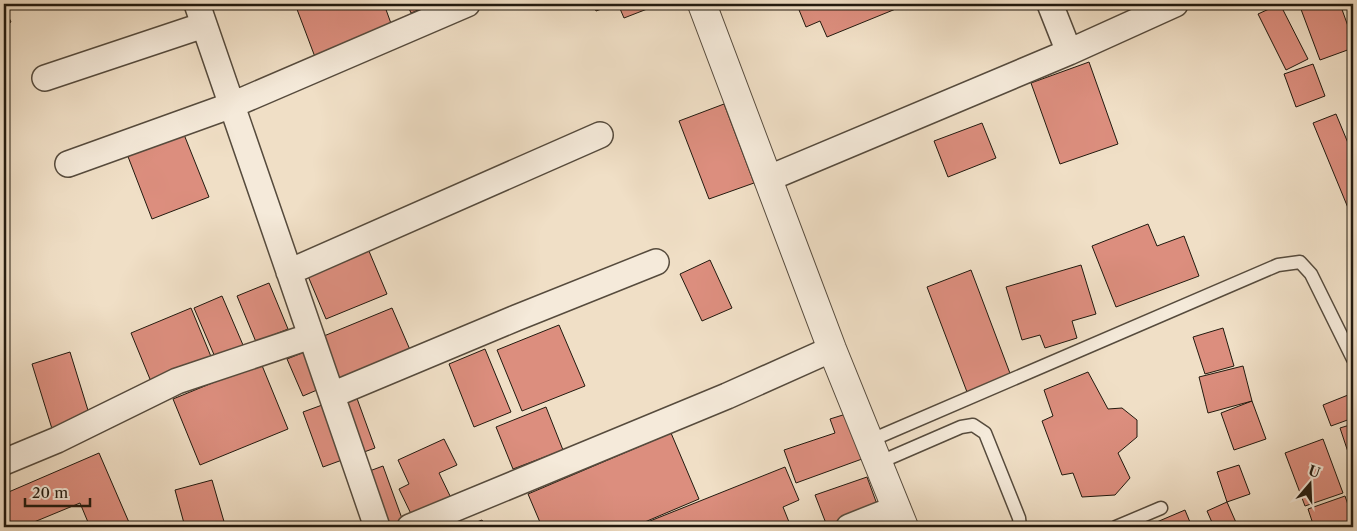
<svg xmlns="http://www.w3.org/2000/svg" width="1357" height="531" font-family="'Libre Caslon Text',serif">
  <rect width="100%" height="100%" fill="#f0dfc6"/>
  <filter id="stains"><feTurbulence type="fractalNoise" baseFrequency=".004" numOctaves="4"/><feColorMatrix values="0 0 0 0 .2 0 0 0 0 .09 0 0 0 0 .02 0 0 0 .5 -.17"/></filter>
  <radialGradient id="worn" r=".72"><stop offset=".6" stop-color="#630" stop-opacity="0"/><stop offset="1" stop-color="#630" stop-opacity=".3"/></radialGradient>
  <path fill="#dc8e7e" stroke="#221a0f" d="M295,4H384L393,29L315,57Z
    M407,4H433L411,13Z
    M593,4H615L596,11Z
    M618,4H660L624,18Z
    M799,4H902L903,6L827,37L820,21L806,27L797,5Z
    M1280,4L1308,59L1286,70L1258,14Z
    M1299,4H1340L1353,40V48L1320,60Z
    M4,8L11,22L4,26Z
    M1089,62L1118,144L1060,164L1031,83Z
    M1313,64L1325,96L1296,107L1284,74Z
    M724,104L754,183L709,199L679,121Z
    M1336,114L1353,155V220L1313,123Z
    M982,123L996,158L948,177L934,141Z
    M183,132L209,197L152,219L127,154Z
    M1148,224L1157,246L1184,236L1199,276L1116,307L1092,246Z
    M366,244L387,294L326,319L305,269Z
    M710,260L732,308L702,321L680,274Z
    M1081,265L1096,314L1072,321L1077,338L1045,348L1040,335L1022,340L1006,287Z
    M971,270L1011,376L967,392L927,287Z
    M269,283L288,329L256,342L237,296Z
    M222,296L243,345L215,357L194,308Z
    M191,308L212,359L152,384L131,333Z
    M392,308L414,359L331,384L303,396L287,359L322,345L319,338Z
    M559,325L585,386L522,411L497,350Z
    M1223,328L1234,366L1205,374L1193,337Z
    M485,349L511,412L474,427L449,364Z
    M70,352L91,420L53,432L32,364Z
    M261,363L288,429L200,465L173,399Z
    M1243,366L1252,401L1208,413L1199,377Z
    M1088,372L1108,409L1122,408L1137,420V437L1118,453L1130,478L1115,495L1082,497L1073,473L1062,475L1042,421L1053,416L1044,390Z
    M355,393L375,448L323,467L303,412Z
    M1353,393V418L1331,426L1323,405Z
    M1252,401L1266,439L1234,450L1221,413Z
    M546,407L563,450L513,469L496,427Z
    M846,414L862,459L796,483L784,450L835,433L830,419Z
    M1353,424V467L1340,428Z
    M671,433L699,499L633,527H542L528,494Z
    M444,439L457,465L439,473L452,500L413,518L399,489L409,484L398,460Z
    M1323,439L1343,493L1305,506L1285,453Z
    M99,453L131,527H90L80,503L22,527H4V494Z
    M1239,465L1250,494L1227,502L1217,472Z
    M383,466L404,524L395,527H366L348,479Z
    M785,467L799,500L783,507L791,527H635Z
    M867,477L878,507L827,526L815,495Z
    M212,480L225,525L218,527H185L175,490Z
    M1345,496L1353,519V527H1314L1308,509Z
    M1227,502L1238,527H1214L1207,511Z
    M1185,510L1192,527H1145Z
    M482,520L486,527H464Z"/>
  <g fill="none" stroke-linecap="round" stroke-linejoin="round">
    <defs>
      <path id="service" d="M869,441L1278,265L1300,262L1311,274L1353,359
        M878,463L961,427L973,425L985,433L1019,518L1020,527
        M1116,527L1161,508"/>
      <path id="minor" d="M197,4L377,527
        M1050,4L1069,52
        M45,78L204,25
        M68,164L232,105L467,4
        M767,179L1069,52L1175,4
        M289,272L600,135
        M332,395L516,318L656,262
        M4,462L57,440L177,381L311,336
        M410,527L727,396L832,349
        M849,527L897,508"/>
      <path id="tertiary" d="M702,4L832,349L904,527"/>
    </defs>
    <use href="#service" stroke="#564b3d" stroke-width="15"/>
    <use href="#minor" stroke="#564b3d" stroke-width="28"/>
    <use href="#tertiary" stroke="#564b3d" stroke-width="30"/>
    <use href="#service" stroke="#f5eada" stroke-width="12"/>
    <use href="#minor" stroke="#f5eada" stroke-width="25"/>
    <use href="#tertiary" stroke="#f5eada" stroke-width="28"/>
  </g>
  <rect width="1357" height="531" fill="none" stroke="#f0dfc6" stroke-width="20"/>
  <rect x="5" y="5" width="1347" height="521" fill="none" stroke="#221a0f" stroke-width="2.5"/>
  <rect x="10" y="10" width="1337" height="511" fill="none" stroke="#221a0f"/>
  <g transform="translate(1310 484) rotate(19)" stroke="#f5eada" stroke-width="4" paint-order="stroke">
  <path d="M0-4L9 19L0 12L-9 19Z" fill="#221a0f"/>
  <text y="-8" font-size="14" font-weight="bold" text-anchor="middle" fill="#221a0f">U</text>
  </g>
  <path d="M25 498v8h65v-8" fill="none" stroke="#221a0f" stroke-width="2.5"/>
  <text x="32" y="498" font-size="15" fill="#221a0f" stroke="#f5eada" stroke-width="4" paint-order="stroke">20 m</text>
  <rect width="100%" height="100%" filter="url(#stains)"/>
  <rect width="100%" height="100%" fill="url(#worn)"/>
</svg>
